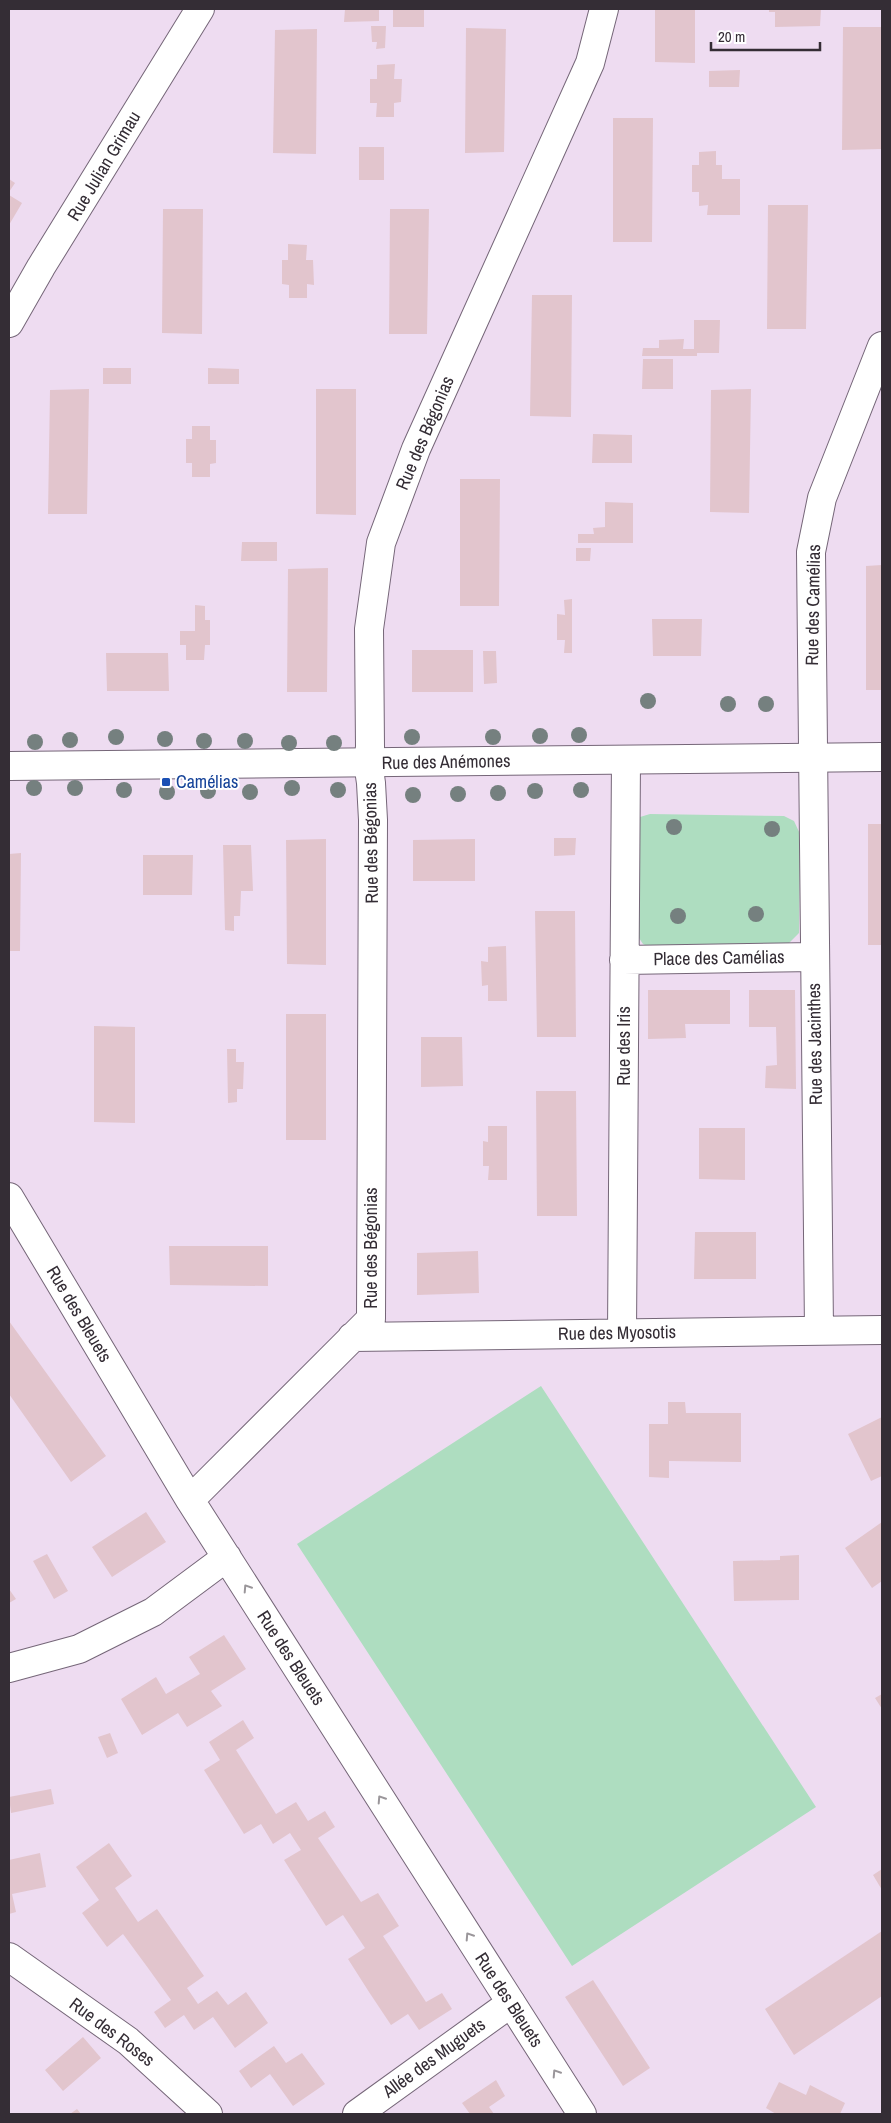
<svg xmlns="http://www.w3.org/2000/svg" width="891" height="2123" font-family="'Archivo Narrow',sans-serif">
  <rect width="100%" height="100%" fill="#eedcf1"/>
  <path fill="#aeddc0" d="M650,814L784,816L794,821L800,834L799,933L786,946L651,948L643,944L637,935L636,828L640,817Z
    M541,1386L816,1807L572,1966L297,1544Z"/>
  <path fill="#e2c5cd" d="M345,9H379V21L344,22Z
    M393,9H424V27H393Z
    M655,9H695V63L655,62Z
    M769,9H821L820,26L775,27V12H769Z
    M371,26H386L385,48L376,49L377,42H372Z
    M843,27H882V149L842,150Z
    M466,28L506,29L504,152L465,153Z
    M317,29L316,154L273,153L275,30Z
    M395,64L394,79H402L401,102L394,103V117H376L377,103H370V79H377V65Z
    M740,70L739,87H709V71Z
    M613,118H653L652,242H613Z
    M359,147H384V180H359Z
    M716,151V165H722V179H740V215H707L708,205L699,206V192H692V165H699V152Z
    M9,179L15,183L9,192Z
    M9,195L22,203L9,225Z
    M768,205H808L806,329H767Z
    M163,209H203L202,334L162,333Z
    M390,209H429L427,334H389Z
    M288,244L307,245L306,260H313L314,285L307,284V298H289V285L282,284V260H288Z
    M532,295H572L571,417L530,416Z
    M694,320H720L719,353H697V356H642L643,348H659V340L684,339L683,349H694Z
    M643,359H673V389H642Z
    M103,368H131V384H103Z
    M208,368L239,369V384H208Z
    M89,389L87,514H48L50,390Z
    M316,389H356V515L316,514Z
    M751,389L749,513L710,512L711,390Z
    M192,426H210V440H216V463L210,464V477H192V463H186V439H192Z
    M593,434L632,435V463H592Z
    M460,479H500L499,606H460Z
    M605,502L633,503V543H578V534H594L593,528L605,527Z
    M242,542H277V561H241Z
    M576,548H591L590,561H576Z
    M882,565V690H866V566Z
    M328,568L327,692H287L288,569Z
    M572,599V653H564L565,640H557V614L565,615L564,600Z
    M195,605L205,606V620H210V645H205L204,660H186V645H180V631H195Z
    M652,619H702L701,656H653Z
    M412,650H473V692H412Z
    M483,651H496L497,683L484,684Z
    M106,653H168L169,691H107Z
    M868,824H882V945H868Z
    M554,838H576L575,855L554,856Z
    M326,839V965L287,964L286,840Z
    M475,839V881H413V840Z
    M223,845H251L253,891H241L240,916H234V931L225,930Z
    M21,853L20,951H9V854Z
    M143,855H193L192,895H143Z
    M535,911H575L576,1037H537Z
    M506,946L507,1001H488V985L482,986L481,961L488,962V947Z
    M648,990H730V1024H685L686,1038L648,1039Z
    M749,990H795L796,1089L765,1088L766,1066L777,1065L776,1027H749Z
    M286,1014H326V1140H286Z
    M94,1026L135,1027V1123L94,1122Z
    M421,1037H462L463,1086L421,1087Z
    M227,1049H236V1062H244L243,1089H237V1102L228,1103Z
    M536,1091H576L577,1216H537Z
    M488,1126H507V1180H488L489,1166H483V1141L488,1142Z
    M699,1128H745V1180L699,1179Z
    M695,1232H756V1279H694Z
    M169,1246H268V1286L170,1285Z
    M478,1251L479,1293L417,1295V1253Z
    M9,1321L106,1456L71,1482L9,1394Z
    M668,1402H685L686,1413H741V1462L669,1461V1478L649,1477V1424H668Z
    M882,1417V1476L871,1481L848,1434Z
    M146,1512L166,1542L112,1577L92,1547Z
    M882,1522V1581L872,1588L845,1548Z
    M47,1554L68,1591L54,1599L33,1561Z
    M799,1555V1600L734,1601L733,1561L780,1560V1556Z
    M9,1589L16,1599L9,1603Z
    M224,1635L246,1669L211,1691L222,1706L187,1727L178,1713L142,1735L121,1699L156,1677L166,1694L200,1674L189,1657Z
    M882,1694V1709L875,1698Z
    M243,1720L254,1738L236,1750L276,1814L296,1802L308,1821L325,1811L335,1827L318,1838L361,1902L378,1893L399,1926L383,1936L426,2002L442,1993L452,2009L419,2030L408,2014L391,2025L369,1992L348,1959L365,1948L343,1915L326,1926L284,1860L301,1850L290,1833L273,1844L261,1824L244,1834L204,1770L220,1760L209,1742Z
    M110,1733L118,1753L107,1758L98,1737Z
    M51,1789L54,1804L11,1813L9,1797Z
    M109,1843L132,1876L115,1888L138,1922L157,1909L204,1976L187,1988L198,2004L217,1991L228,2005L246,1992L268,2023L235,2048L213,2017L194,2030L184,2015L165,2028L154,2012L171,2000L148,1968L123,1934L107,1947L82,1913L99,1900L76,1867Z
    M40,1853L46,1887L12,1894L16,1912L9,1914V1860Z
    M882,1869V1890L873,1875Z
    M882,1931V1996L794,2055L765,2009Z
    M593,1980L650,2068L623,2086L565,1997Z
    M83,2037L101,2058L63,2091L45,2070Z
    M274,2046L286,2063L302,2053L325,2084L293,2106L270,2074L251,2088L239,2071Z
    M496,2080L505,2096L489,2107L494,2114H470L462,2103Z
    M779,2082L806,2095L810,2085L845,2103L840,2114H788L785,2113L776,2114L766,2108Z
    M77,2109L81,2114H70Z"/>
  <g fill="none" stroke-linecap="round" stroke-linejoin="round">
    <defs>
      <path id="pedestrian" d="M357,2114L511,2003"/>
      <path id="minor" d="M624,960L815,957
        M9,1197L190,1500L582,2114
        M819,1330L811,552L822,498L882,346
        M622,1333L626,760
        M352,1337L882,1330
        M190,1500L371,1319L373,820L371,783L368,762L370,747L369,629L381,543L416,449L590,63L604,9
        M9,1668L79,1649L153,1612L227,1557
        M9,1957L128,2041L208,2114"/>
      <path id="tertiary" d="M9,323L41,267L200,9
        M9,766L882,757"/>
    </defs>
    <use href="#pedestrian" stroke="#756678" stroke-width="30"/>
    <use href="#minor" stroke="#756678" stroke-width="30"/>
    <use href="#tertiary" stroke="#756678" stroke-width="30"/>
    <use href="#pedestrian" stroke="#fff" stroke-width="28"/>
    <use href="#minor" stroke="#fff" stroke-width="28"/>
    <use href="#tertiary" stroke="#fff" stroke-width="28"/>
  </g>
  <g fill="#75807f">
    <circle cx="648" cy="701" r="8"/>
    <circle cx="728" cy="704" r="8"/>
    <circle cx="766" cy="704" r="8"/>
    <circle cx="579" cy="735" r="8"/>
    <circle cx="540" cy="736" r="8"/>
    <circle cx="116" cy="737" r="8"/>
    <circle cx="412" cy="737" r="8"/>
    <circle cx="493" cy="737" r="8"/>
    <circle cx="165" cy="739" r="8"/>
    <circle cx="70" cy="740" r="8"/>
    <circle cx="204" cy="741" r="8"/>
    <circle cx="245" cy="741" r="8"/>
    <circle cx="35" cy="742" r="8"/>
    <circle cx="289" cy="743" r="8"/>
    <circle cx="334" cy="743" r="8"/>
    <circle cx="34" cy="788" r="8"/>
    <circle cx="75" cy="788" r="8"/>
    <circle cx="292" cy="788" r="8"/>
    <circle cx="124" cy="790" r="8"/>
    <circle cx="338" cy="790" r="8"/>
    <circle cx="581" cy="790" r="8"/>
    <circle cx="208" cy="791" r="8"/>
    <circle cx="535" cy="791" r="8"/>
    <circle cx="167" cy="792" r="8"/>
    <circle cx="250" cy="792" r="8"/>
    <circle cx="498" cy="793" r="8"/>
    <circle cx="458" cy="794" r="8"/>
    <circle cx="413" cy="795" r="8"/>
    <circle cx="674" cy="827" r="8"/>
    <circle cx="772" cy="829" r="8"/>
    <circle cx="756" cy="914" r="8"/>
    <circle cx="678" cy="916" r="8"/>
  </g>
  <defs><path id="oneway-chevron" d="M-2-3.5L2.5 0L-2 3.5" fill="none" stroke-width="1.6" stroke-linecap="round" stroke-linejoin="round" transform="scale(1.25)"/></defs>
  <g stroke="#9a969a">
    <use href="#oneway-chevron" transform="translate(247 1588) rotate(-123)"/>
    <use href="#oneway-chevron" transform="translate(381 1799) rotate(-123)"/>
    <use href="#oneway-chevron" transform="translate(469 1936) rotate(-123)"/>
    <use href="#oneway-chevron" transform="translate(556 2073) rotate(-123)"/>
  </g>
  <rect fill="#1a4fb4" stroke="#fff" stroke-width="2" x="161" y="777" width="10" height="10" rx="2.5"/>
  <g text-anchor="middle" stroke-width="4" stroke-linejoin="round" paint-order="stroke">
    <g font-size="18" fill="#342d35" stroke="#fff">
      <text transform="translate(104 166) rotate(-59)" y="6">Rue Julian Grimau</text>
      <text transform="translate(425 433) rotate(-67)" y="6">Rue des Bégonias</text>
      <text transform="translate(813 605) rotate(-89)" y="6">Rue des Camélias</text>
      <text transform="translate(446 762) rotate(-1)" y="6">Rue des Anémones</text>
      <text transform="translate(371 843) rotate(-91)" y="6">Rue des Bégonias</text>
      <text transform="translate(719 958) rotate(-1)" y="6">Place des Camélias</text>
      <text transform="translate(815 1044) rotate(-91)" y="6">Rue des Jacinthes</text>
      <text transform="translate(624 1046) rotate(-90)" y="6">Rue des Iris</text>
      <text transform="translate(371 1248) rotate(-90)" y="6">Rue des Bégonias</text>
      <text transform="translate(79 1314) rotate(59)" y="6">Rue des Bleuets</text>
      <text transform="translate(617 1333) rotate(-1)" y="6">Rue des Myosotis</text>
      <text transform="translate(291 1658) rotate(57)" y="6">Rue des Bleuets</text>
      <text transform="translate(509 2000) rotate(57)" y="6">Rue des Bleuets</text>
      <text transform="translate(112 2032) rotate(37)" y="6">Rue des Roses</text>
      <text transform="translate(434 2058) rotate(-36)" y="6">Allée des Muguets</text>
    </g>
    <g font-size="18" fill="#164399" stroke="#fff" text-anchor="start">
      <text x="176" y="788">Camélias</text>
    </g>
  </g>
  <rect width="891" height="2123" fill="none" stroke="#342d35" stroke-width="20"/>
  <path d="M711 42v8h109v-8" fill="none" stroke="#342d35" stroke-width="2.5"/>
  <text x="718" y="42" font-size="15" fill="#342d35" stroke="#ffffff" stroke-width="4" paint-order="stroke">20 m</text>
</svg>
